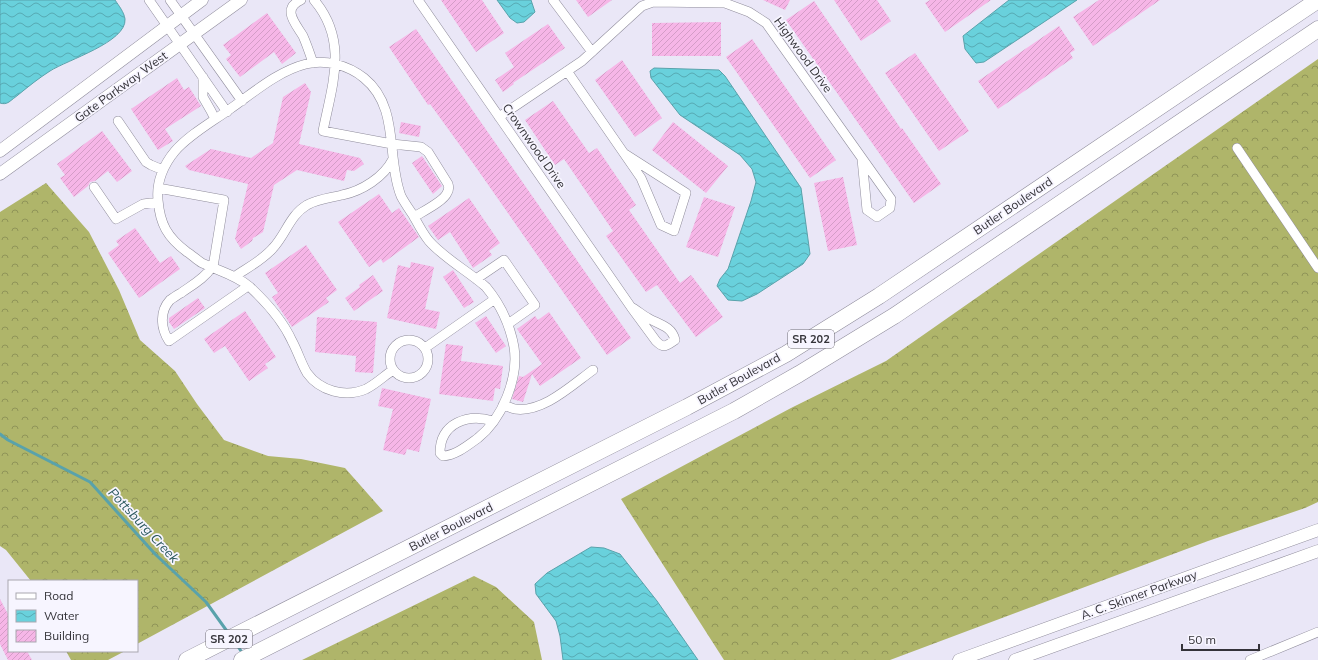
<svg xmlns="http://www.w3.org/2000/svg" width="1318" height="660" font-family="Mulish,sans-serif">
  <defs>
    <pattern id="forest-crowns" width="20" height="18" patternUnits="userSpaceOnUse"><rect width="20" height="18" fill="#afb56a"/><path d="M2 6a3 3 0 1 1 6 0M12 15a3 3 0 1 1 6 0" fill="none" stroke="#8f9458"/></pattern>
    <pattern id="water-waves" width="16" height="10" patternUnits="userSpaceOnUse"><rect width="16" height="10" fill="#69d1dc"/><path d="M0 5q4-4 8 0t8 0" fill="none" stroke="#57aab3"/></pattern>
    <pattern id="building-hatch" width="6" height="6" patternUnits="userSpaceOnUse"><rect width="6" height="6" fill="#f6b6e7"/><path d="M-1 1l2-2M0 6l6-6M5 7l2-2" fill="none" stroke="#d49dc7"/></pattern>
  </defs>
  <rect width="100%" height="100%" fill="#eae7f7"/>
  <path fill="url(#forest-crowns)" d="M1318,59V502L1305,508L1208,541L890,660H724L621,499L791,408L886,361Z
    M46,183L89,232L119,290L140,340L175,371L197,404L224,440L268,456L301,459L345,468L383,511L137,644V581H31L6,550L0,546V212Z
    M474,576L496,587L534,622L542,660H302Z
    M66,651H125L108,660H71Z"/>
  <path fill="url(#water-waves)" stroke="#59a2ab" d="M0,0H115C119,6 124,12 125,19C127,42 67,60 50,71C39,78 29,86 18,95C15,97 12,100 9,102C6,104 3,104 0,103Z
    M497,0H531L535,12L524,22L517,23L510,18Z
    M1009,0H1077L984,62L976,63L965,49L963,36Z
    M654,68L719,70L725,76L801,188L810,254L803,264L757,294L742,301L728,300L717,286L720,279L728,269L751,201L756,182L752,169L740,155L680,115L651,78L650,71Z
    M591,547L604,548L620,554L657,601L698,660H563L560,636L556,621L536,594L535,584L547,573Z"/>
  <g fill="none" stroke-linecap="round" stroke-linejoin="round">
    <path stroke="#59a2ab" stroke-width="3" d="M0,434L8,440L90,482L155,554L206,602L229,634
      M235,642L243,654"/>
  </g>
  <path fill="url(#building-hatch)" d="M441,0H482L504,33L476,52Z
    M576,0H612L588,17Z
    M763,0H790L785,10Z
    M834,0H877L891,21L861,41Z
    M930,0H991L945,32L925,3Z
    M1099,0H1160L1093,46L1073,17Z
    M814,1L901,129L902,128L941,184L914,203L786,20Z
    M267,13L296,53L282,64L274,52L240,77L226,59L231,55L223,45Z
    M721,22V56H652V23Z
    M548,24L565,48L513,83L514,84L503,92L495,80L514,67L505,53Z
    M1059,26L1075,50L1070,53L1073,58L998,109L978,81Z
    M416,29L631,338L607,355L475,166L430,104L428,105L389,47Z
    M752,39L836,160L810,178L726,57Z
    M915,53L969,131L939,151L885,73Z
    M622,60L662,118L635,137L595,80Z
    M177,78L184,90L189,87L201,106L165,129L173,141L158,150L131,109Z
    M305,83L311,92L299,144L360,158L364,164L354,171L347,170L344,181L297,170L274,185L263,232L253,238L252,241L241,249L235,239L248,184L189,170L185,166L211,149L251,158L273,143L283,97Z
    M553,101L589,153L597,148L636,205L629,210L680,283L691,275L723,317L696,337L657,285L646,292L606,236L613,231L564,159L555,165L525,120Z
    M401,122L421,126L419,137L399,133Z
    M673,122L728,166L706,193L652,150Z
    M102,131L132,171L117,182L108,171L95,181L90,182L88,186L74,197L60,178L65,175L57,164Z
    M422,156L442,186L433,194L412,163Z
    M843,177L857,245L828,251L814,183Z
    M379,194L392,213L399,208L419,237L383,263L381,259L369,267L338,222Z
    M704,197L735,207L718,257L686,247Z
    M469,198L500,243L489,251L492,255L473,268L450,232L438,240L428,226Z
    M135,228L160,263L171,256L180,269L139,298L108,253L119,245L116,241Z
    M306,245L337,290L326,298L329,302L292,327L272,297L278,293L265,273Z
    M411,262L434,267L425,309L440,312L436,329L387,318L398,265L410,268Z
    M453,270L474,302L464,308L443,277Z
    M373,275L383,291L354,311L345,298L360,287L359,285Z
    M198,298L205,308L174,329L169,322V318Z
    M245,311L276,357L265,364L268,368L249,381L225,346L214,353L204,339Z
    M549,312L581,358L540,386L532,374L523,402L512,399L519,376L523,377L542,364L517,329L535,316L538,320Z
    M486,316L506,346L496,353L475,323Z
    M317,317L377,322L373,373L355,372L356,356L315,352Z
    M446,344L463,346L461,361L503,366L500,389L495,388L493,401L439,394Z
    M382,388L431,399L419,452L407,449L405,455L383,450L393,409L378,406Z
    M0,599L9,616V651H27L32,660H8L0,644Z"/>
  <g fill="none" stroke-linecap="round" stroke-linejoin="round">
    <defs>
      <path id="street" d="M149,0L227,112
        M170,0L242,101
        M301,0C281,9 296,24 303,36C307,45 310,54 313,63
        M314,0C349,41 332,85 323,131L392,144L421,147L428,152L448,184C449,187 449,190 447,193C444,201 422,212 414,217
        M418,0L631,307L656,341C664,349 666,346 675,340C672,326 658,324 648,318C642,315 637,310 631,307
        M553,0L592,52
        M567,71L641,178L661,225L674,231L686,193L625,154
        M203,77V97L211,111L215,119
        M499,117L582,61L642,6L653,2L725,3L749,12L766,23L891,199L890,208L877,217L867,210L862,159
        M118,121L146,162L151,165L163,170
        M1237,148L1318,268
        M94,187L116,219L143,204L158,202
        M158,188L224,200L213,267
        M212,267C204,279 192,285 181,293C177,295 173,298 170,300C159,312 161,329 169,341L248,286
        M234,277C247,268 263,260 273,248C286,234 290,215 307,205C318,199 330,198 342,195C362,191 384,177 393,159
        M476,279L504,260L535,305L508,324
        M390 359a19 19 0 1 1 38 0a19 19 0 1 1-38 0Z
        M425,348L495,299
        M393,370C384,376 376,384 366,389C345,398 320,391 307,373C301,363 298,352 292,341C283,321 266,302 250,287C236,275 219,271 202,263C197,260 192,255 187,252C167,237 160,224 158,200C156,182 164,164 175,151C190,134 212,122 230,109C253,93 278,71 306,64C325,59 348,65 364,78C400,107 386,157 401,196C404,202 409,209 413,215C418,224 423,234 429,241C445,259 468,271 486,287C501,305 510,325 514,347C519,378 502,419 478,438C467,446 456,455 443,456L440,453C440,423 468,413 493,421
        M503,405C507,406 511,408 515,409C543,413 572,385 593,370
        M1250,660L1318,632"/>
      <path id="secondary" d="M0,151L202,0
        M0,174L241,0
        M959,660L1318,530
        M1015,660L1318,551"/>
      <path id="highway" d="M187,660L687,407L786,354L879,296L1318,0
        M242,660L734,411L799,374L894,316L1318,29"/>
    </defs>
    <use href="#street" stroke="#908d9c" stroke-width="10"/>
    <use href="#secondary" stroke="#908d9c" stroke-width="13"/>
    <use href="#highway" stroke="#908d9c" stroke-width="17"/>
    <use href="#street" stroke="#fff" stroke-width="9"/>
    <use href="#secondary" stroke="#fff" stroke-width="12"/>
    <use href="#highway" stroke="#fff" stroke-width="16"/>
  </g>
  <g text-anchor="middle" stroke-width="3.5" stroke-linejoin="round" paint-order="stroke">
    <g fill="#f7f5ff" stroke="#6e6d74" stroke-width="1">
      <rect x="788" y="330" width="46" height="18" rx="3"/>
      <rect x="206" y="630" width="46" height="18" rx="3"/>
    </g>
    <g font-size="11" font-weight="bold" fill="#343339">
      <text x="811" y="343">SR 202</text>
      <text x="229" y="643">SR 202</text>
    </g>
    <g font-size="12" fill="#343339" stroke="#f7f5ff">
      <text transform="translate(803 55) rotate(54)" y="4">Highwood Drive</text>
      <text transform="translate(121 87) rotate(-36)" y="4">Gate Parkway West</text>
      <text transform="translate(534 146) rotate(55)" y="4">Crownwood Drive</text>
      <text transform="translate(1013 206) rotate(-34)" y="4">Butler Boulevard</text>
      <text transform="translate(739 379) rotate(-29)" y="4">Butler Boulevard</text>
      <text transform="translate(451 527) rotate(-27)" y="4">Butler Boulevard</text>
      <text transform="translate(1139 595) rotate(-20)" y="4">A. C. Skinner Parkway</text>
    </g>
    <g font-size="13" font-style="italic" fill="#29575c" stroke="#f7f5ff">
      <text transform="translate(144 525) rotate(47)" y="5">Pottsburg Creek</text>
    </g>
  </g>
  <rect x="8" y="580" width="130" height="72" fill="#f7f5ff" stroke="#a9a7b0"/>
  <rect x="16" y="593" width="20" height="6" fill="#ffffff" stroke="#a9a7b0"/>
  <text x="44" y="600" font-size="12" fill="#343339">Road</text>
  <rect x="16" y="610" width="20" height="12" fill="url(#water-waves)" stroke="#a9a7b0"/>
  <text x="44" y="620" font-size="12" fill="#343339">Water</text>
  <rect x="16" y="630" width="20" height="12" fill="url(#building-hatch)" stroke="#a9a7b0"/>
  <text x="44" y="640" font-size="12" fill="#343339">Building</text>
  <path d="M1182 644v6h77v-6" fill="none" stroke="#343339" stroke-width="2"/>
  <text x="1188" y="644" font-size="12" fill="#343339" stroke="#f7f5ff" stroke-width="3" paint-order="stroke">50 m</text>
</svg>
